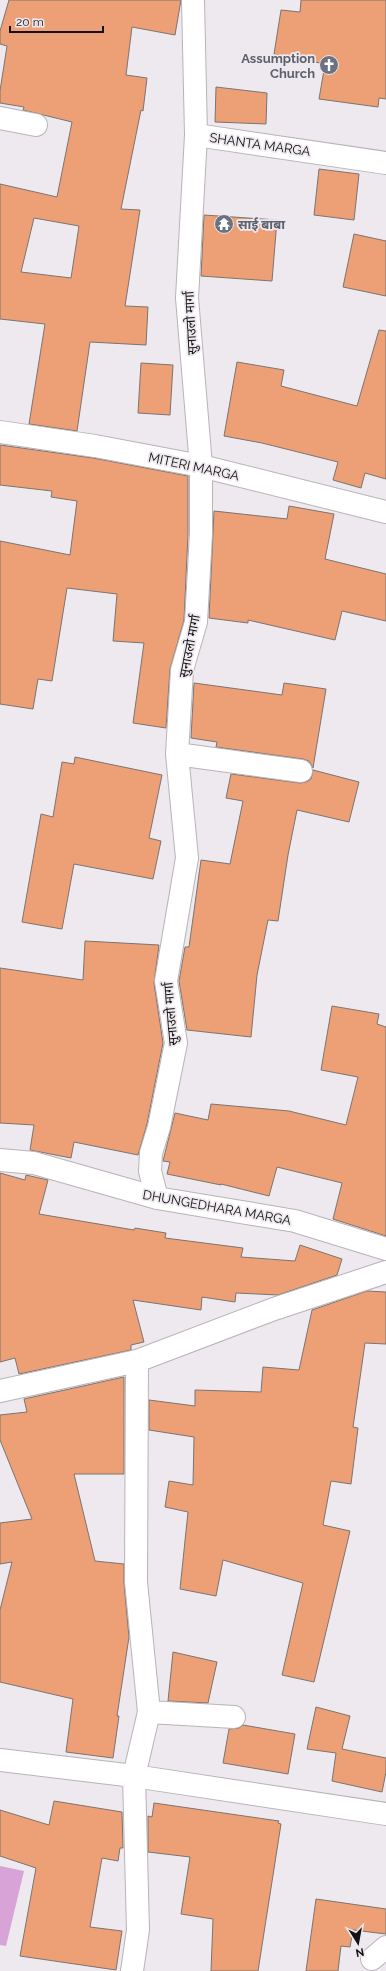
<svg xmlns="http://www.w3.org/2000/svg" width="386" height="1971" font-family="Raleway,'Noto Sans Devanagari',sans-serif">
  <rect width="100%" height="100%" fill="#eee9ee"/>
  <path fill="#d8a3d7" d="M0,1866L24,1871L6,1946L0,1945Z"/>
  <path fill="#ed9f75" stroke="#7b7471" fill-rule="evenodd" d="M9,0H181L175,35L132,27L126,75L147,78L143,111L141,110L121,209L140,210L125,306L148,307L146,345L90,342L77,431L29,424L45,324L0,319V184L57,197L72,122L23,110L24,107L0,103V91L7,46L0,44V31ZM34,218L79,226L71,278L21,272Z
    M301,0H386V99L379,98L378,107L319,99L325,64L274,54L281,10L300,12Z
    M216,87L267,93L266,124L215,122Z
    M319,169L359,174L354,220L314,215Z
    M204,215L277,220L272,281L201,276Z
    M354,234L386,241V296L343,287Z
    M379,330L386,331V479L365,473L361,488L333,480L338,462L262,443L224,436L237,362L284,370L281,386L357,406Z
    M141,363L173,365L170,415L138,413Z
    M0,445L93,458L188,476V534L184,620L170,669L166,728L133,723L144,643L113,641L117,594L67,588L52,681L38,679L33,709L0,704V541L70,555L77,501L51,497L52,491L0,485Z
    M289,506L334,514L325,559L386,574V621L342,611L335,640L248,620V623L209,618L214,511L287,519Z
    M194,683L282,695L284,683L326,689L313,768L309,761L303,759L216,747L217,742L191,738Z
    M75,757L162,775L149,838L161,841L153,879L74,864L62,929L22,922L41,814L53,817L62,762L74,764Z
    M313,770L359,782L349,822L297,810L288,855L278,921L268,920L257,975L251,1037L187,1030L179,981L185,947H189L201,860L230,864L243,801L226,798L231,774L300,783L306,782L311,779Z
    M85,941L159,945L154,983L163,1043L147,1124L138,1155L74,1142L71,1158L30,1150L34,1125L0,1123V968L83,980Z
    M332,1006L379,1014L377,1024L386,1027V1236L333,1219L342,1183L277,1167L269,1196L221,1184V1185L167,1174L170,1162L163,1161L175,1113L208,1120L211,1104L289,1111L346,1125L358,1077L321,1070Z
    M0,1173L25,1180L26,1175L48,1180L39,1214L134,1230L135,1228L166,1233L165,1238L243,1248L241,1257L295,1261L300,1245L342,1259L337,1275L278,1295L236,1293L235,1302L202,1297L201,1310L133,1300L144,1342L131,1345V1350L19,1374L15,1358L0,1362Z
    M367,1291L386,1292V1344L365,1343L353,1427L358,1428L351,1484L331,1481L323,1525L350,1531L314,1682L282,1675L303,1583L223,1560L216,1596L180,1589L188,1512L165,1507L169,1481L193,1485L194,1437L149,1430V1400L195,1406V1390L261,1392L263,1367L299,1370L312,1310Z
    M124,1377V1474H74L95,1561L124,1564V1583L129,1637L117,1716H119L113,1758L66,1752L73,1699L0,1682V1610L12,1562L0,1564V1523L32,1519L0,1440V1415L27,1412L24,1399Z
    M173,1652L217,1662L208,1703L168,1701Z
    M316,1707L350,1716L342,1749L386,1758V1772L382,1792L332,1781L336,1753L307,1749Z
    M243,1725L295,1734L288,1774L223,1763L229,1729L239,1728Z
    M54,1801L122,1812L123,1848H120L118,1861L102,1858L90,1927L122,1931L116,1970L20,1956L36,1868L0,1856V1810L49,1825Z
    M154,1803L279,1821L278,1823L281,1824L258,1971H211L213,1919L181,1914L190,1857L148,1852V1816L152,1817Z
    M316,1899L386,1909V1934L353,1930L350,1947L341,1946L338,1971H306Z"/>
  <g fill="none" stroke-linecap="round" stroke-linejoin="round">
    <defs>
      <path id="minor" d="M193,0L196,135L386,163
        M0,118L36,125
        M0,432L95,446L201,466L386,512
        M177,754L301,771
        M0,1160L34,1163L157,1198L295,1221L386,1249
        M157,1198L150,1171L151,1153L159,1127L176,1043L166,981L187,858L177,754L182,670L196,622L201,534V466L187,298L196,135
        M0,1391L137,1361L274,1309L386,1272
        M149,1712L234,1717
        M0,1760L134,1776L386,1814
        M372,1959L386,1947
        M132,1971L138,1930L134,1776L149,1712L136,1582L137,1361"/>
    </defs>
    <use href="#minor" stroke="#b9b3b8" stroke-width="24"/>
    <use href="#minor" stroke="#fff" stroke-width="22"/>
  </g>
  <defs>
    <symbol id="church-disc" viewBox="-11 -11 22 22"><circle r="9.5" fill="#6b7280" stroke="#eee9ee"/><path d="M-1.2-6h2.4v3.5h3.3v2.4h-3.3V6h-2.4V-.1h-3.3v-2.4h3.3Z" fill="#fff"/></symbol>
    <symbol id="temple-disc" viewBox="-11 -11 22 22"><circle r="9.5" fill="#6b7280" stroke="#eee9ee"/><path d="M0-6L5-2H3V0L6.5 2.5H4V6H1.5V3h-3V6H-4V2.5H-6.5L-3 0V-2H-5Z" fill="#fff"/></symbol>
  </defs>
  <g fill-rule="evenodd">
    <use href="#church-disc" x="318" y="54" width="22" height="22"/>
    <use href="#temple-disc" x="213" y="213" width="22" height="22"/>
  </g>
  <g text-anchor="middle" stroke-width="3.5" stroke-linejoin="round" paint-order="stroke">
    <g font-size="13" font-weight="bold" fill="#5b616d" stroke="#eee9ee" text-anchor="end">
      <text x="315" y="63">Assumption<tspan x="315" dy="15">Church</tspan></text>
      <text x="238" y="229" text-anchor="start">साई बाबा</text>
    </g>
    <g font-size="13" fill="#131113" stroke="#eee9ee">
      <text transform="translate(260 144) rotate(8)" y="5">SHANTA MARGA</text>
      <text transform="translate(190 323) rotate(-93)" y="5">सुनाउलो मार्गा</text>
      <text transform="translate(194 466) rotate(12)" y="5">MITERI MARGA</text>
      <text transform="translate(189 646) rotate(-79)" y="5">सुनाउलो मार्गा</text>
      <text transform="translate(170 1014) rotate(-95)" y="5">सुनाउलो मार्गा</text>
      <text transform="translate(217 1207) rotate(10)" y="5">DHUNGEDHARA MARGA</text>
    </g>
  </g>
  <g transform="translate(358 1943) rotate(169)" stroke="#eee9ee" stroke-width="3" paint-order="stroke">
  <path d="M0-3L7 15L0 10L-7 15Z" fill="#131113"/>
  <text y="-6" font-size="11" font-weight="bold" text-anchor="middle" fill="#131113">N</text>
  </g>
  <path d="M10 26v6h93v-6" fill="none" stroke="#131113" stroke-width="2"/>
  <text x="16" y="26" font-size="12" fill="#131113" stroke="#eee9ee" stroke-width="3" paint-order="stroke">20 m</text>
</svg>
